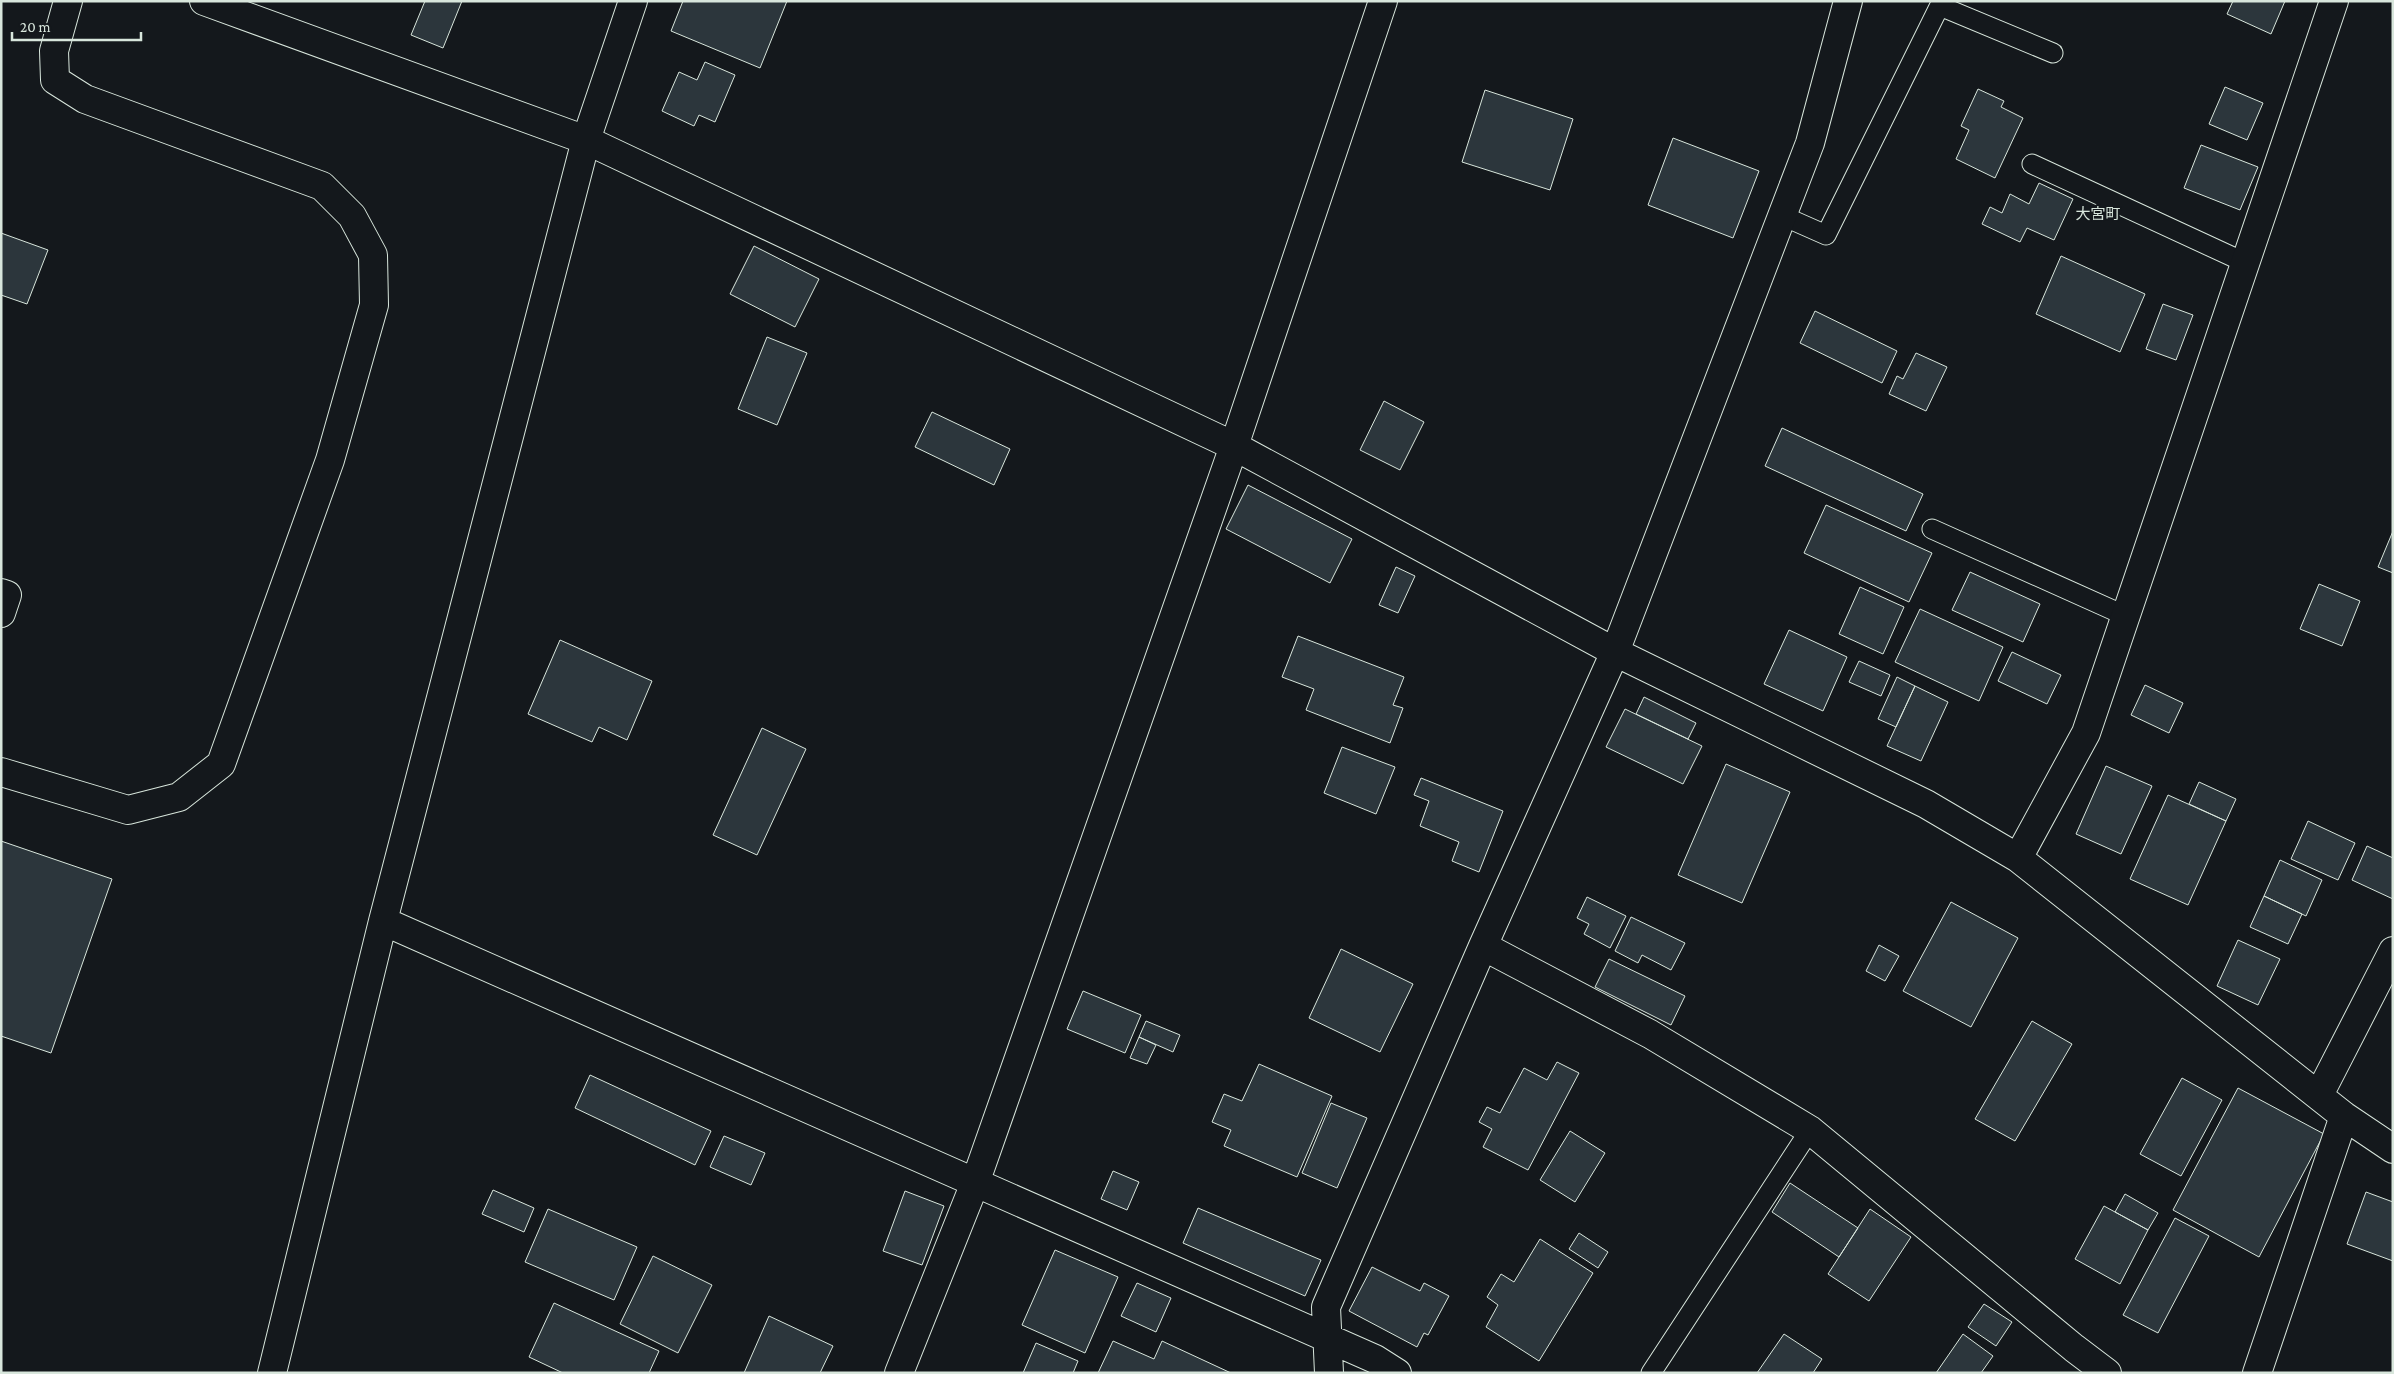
<svg xmlns="http://www.w3.org/2000/svg" width="2394" height="1374" font-family="'Crimson Pro','Noto Sans JP',serif">
  <rect width="100%" height="100%" fill="#14181c"/>
  <path fill="#2c363c" stroke="#d8e6dc" d="M425,1H462L443,48L411,35Z
    M683,1H787L760,68L671,31Z
    M2233,1H2285L2271,34L2227,14Z
    M705,62L735,75L715,122L699,115L694,126L662,111L679,72L697,80Z
    M2225,87L2263,103L2247,140L2209,124Z
    M1978,89L2004,101L2001,107L2023,118L1995,178L1956,159L1969,130L1961,126Z
    M1485,90L1573,119L1550,190L1462,162Z
    M1673,138L1759,171L1733,238L1648,205Z
    M2201,145L2258,167L2240,210L2184,188Z
    M2039,183L2073,199L2054,240L2027,228L2020,242L1982,224L1990,207L2002,213L2010,194L2029,204Z
    M1,233L48,250L27,304L1,295Z
    M754,246L819,279L795,327L730,294Z
    M2061,256L2145,294L2120,352L2036,314Z
    M2163,304L2193,315L2176,360L2146,349Z
    M1815,311L1897,351L1882,383L1800,343Z
    M767,337L807,353L777,425L738,409Z
    M1916,353L1947,367L1926,411L1889,394L1897,376L1903,379Z
    M1384,401L1424,422L1400,470L1360,450Z
    M932,412L1010,449L994,485L915,447Z
    M1782,428L1923,494L1906,531L1765,466Z
    M1248,485L1352,539L1330,583L1226,529Z
    M1826,505L1932,553L1909,602L1804,553Z
    M2393,531V573L2378,567Z
    M1396,567L1415,576L1398,613L1379,605Z
    M1970,572L2040,604L2023,642L1952,610Z
    M2319,584L2360,601L2342,646L2300,629Z
    M1860,587L1904,607L1883,654L1839,634Z
    M1920,609L2003,647L1979,701L1895,662Z
    M1789,630L1847,657L1823,711L1764,684Z
    M1298,636L1404,677L1393,705L1403,708L1390,743L1306,710L1314,689L1282,677Z
    M560,640L652,681L627,740L599,727L592,742L528,714Z
    M2012,652L2061,675L2047,704L1998,681Z
    M1859,661L1890,675L1881,696L1849,682Z
    M1897,677L1915,686L1896,727L1878,719Z
    M2145,685L2183,703L2169,733L2131,715Z
    M1915,686L1948,702L1921,761L1887,746Z
    M1644,697L1696,723L1688,739L1636,714Z
    M1625,709L1702,746L1683,784L1606,747Z
    M762,728L806,749L757,855L713,835Z
    M1342,747L1395,767L1376,814L1324,793Z
    M1726,764L1790,792L1742,903L1678,875Z
    M2106,766L2152,786L2121,854L2076,834Z
    M1421,778L1503,811L1479,872L1452,861L1459,842L1420,826L1429,801L1414,795Z
    M2199,782L2236,799L2226,821L2189,804Z
    M2168,795L2226,821L2188,905L2130,879Z
    M2308,821L2355,843L2338,880L2291,859Z
    M1,841L112,879L51,1053L1,1036Z
    M2367,846L2393,858V899L2352,880Z
    M2280,860L2322,880L2306,916L2264,896Z
    M2264,896L2302,914L2288,944L2250,927Z
    M1587,897L1626,916L1610,948L1584,934L1589,924L1577,918Z
    M1951,902L2018,938L1971,1027L1903,991Z
    M1631,917L1685,943L1671,970L1642,955L1638,963L1615,951Z
    M2238,940L2280,959L2258,1005L2217,986Z
    M1879,945L1899,956L1885,981L1866,971Z
    M1341,949L1413,984L1380,1052L1309,1018Z
    M1609,959L1685,996L1671,1025L1595,987Z
    M1083,991L1141,1015L1125,1053L1067,1029Z
    M1146,1021L1180,1035L1173,1052L1139,1037Z
    M2032,1021L2072,1044L2015,1141L1975,1119Z
    M1139,1037L1156,1045L1147,1064L1130,1058Z
    M1557,1062L1579,1073L1528,1170L1483,1147L1492,1129L1479,1122L1487,1107L1500,1113L1524,1068L1547,1080Z
    M1259,1064L1332,1096L1297,1177L1224,1146L1231,1130L1212,1122L1224,1094L1242,1101Z
    M590,1075L711,1131L695,1165L575,1108Z
    M2182,1078L2222,1100L2181,1176L2140,1154Z
    M2238,1088L2324,1134L2259,1257L2173,1210Z
    M1331,1103L1367,1118L1337,1188L1302,1173Z
    M1570,1131L1605,1153L1575,1202L1540,1180Z
    M724,1136L765,1153L751,1185L710,1167Z
    M1113,1171L1139,1182L1127,1210L1101,1199Z
    M1790,1183L1858,1228L1839,1257L1772,1212Z
    M493,1190L534,1208L524,1232L482,1214Z
    M905,1191L944,1206L922,1265L883,1251Z
    M2366,1192L2393,1202V1261L2347,1244Z
    M2125,1194L2158,1213L2148,1230L2115,1212Z
    M2104,1206L2148,1230L2120,1284L2075,1259Z
    M1198,1208L1321,1260L1305,1296L1183,1243Z
    M548,1209L637,1247L614,1300L525,1262Z
    M1870,1209L1911,1237L1869,1301L1828,1274Z
    M2175,1218L2209,1236L2158,1333L2123,1315Z
    M1579,1233L1608,1252L1598,1268L1569,1249Z
    M1540,1239L1593,1273L1539,1361L1486,1327L1498,1305L1487,1297L1501,1274L1514,1282Z
    M1055,1250L1118,1277L1085,1353L1022,1325Z
    M653,1256L712,1285L678,1353L620,1324Z
    M1372,1267L1420,1291L1424,1283L1449,1296L1428,1335L1424,1333L1417,1347L1349,1311Z
    M1137,1283L1171,1298L1156,1332L1121,1316Z
    M554,1303L659,1351L649,1373H563L529,1357Z
    M1984,1304L2012,1322L1996,1346L1968,1327Z
    M769,1316L833,1346L820,1373H744Z
    M1784,1334L1822,1359L1813,1373H1757Z
    M1963,1334L1993,1356L1981,1373H1936Z
    M1113,1341L1154,1359L1162,1341L1231,1373H1098Z
    M1036,1343L1078,1361L1073,1373H1023Z"/>
  <g fill="none" stroke-linecap="round" stroke-linejoin="round">
    <defs>
      <path id="lane" d="M1940,6L2053,53
        M2032,164L2246,263
        M1783,216L1826,235L1942,1
        M1932,529L2126,616
        M1651,1373L1810,1130"/>
      <path id="street" d="M204,1L586,140L1234,446L1615,652L1926,804L2018,858L2344,1116L2393,1149
        M1,593L7,595L1,613
        M1,772L128,810L179,797L221,764L330,460L374,305L373,255L352,216L322,186L85,99L55,80L54,51L68,1
        M2018,858L2086,733L2334,1
        M383,921L1375,1359L1397,1373
        M1483,946L1650,1034L1810,1130L2074,1348L2107,1373
        M2319,1095L2393,951
        M272,1373L383,921L586,140L633,1
        M899,1373L975,1183L1234,446L1383,1
        M1329,1373L1326,1307L1483,946L1615,652L1810,143L1848,1
        M2257,1373L2344,1116"/>
    </defs>
    <use href="#lane" stroke="#d8e6dc" stroke-width="21"/>
    <use href="#street" stroke="#d8e6dc" stroke-width="30"/>
    <use href="#lane" stroke="#14181c" stroke-width="19"/>
    <use href="#street" stroke="#14181c" stroke-width="28"/>
  </g>
  <g text-anchor="middle" stroke-width="4" stroke-linejoin="round" paint-order="stroke">
    <g font-size="15" fill="#d8e6dc" stroke="#14181c">
      <text x="2098" y="219">大宮町</text>
    </g>
  </g>
  <rect width="2394" height="1374" fill="none" stroke="#d8e6dc" stroke-width="5"/>
  <path d="M12 32v8h129v-8" fill="none" stroke="#d8e6dc" stroke-width="2.5"/>
  <text x="20" y="32" font-size="15" fill="#d8e6dc" stroke="#14181c" stroke-width="4" paint-order="stroke">20 m</text>
</svg>
